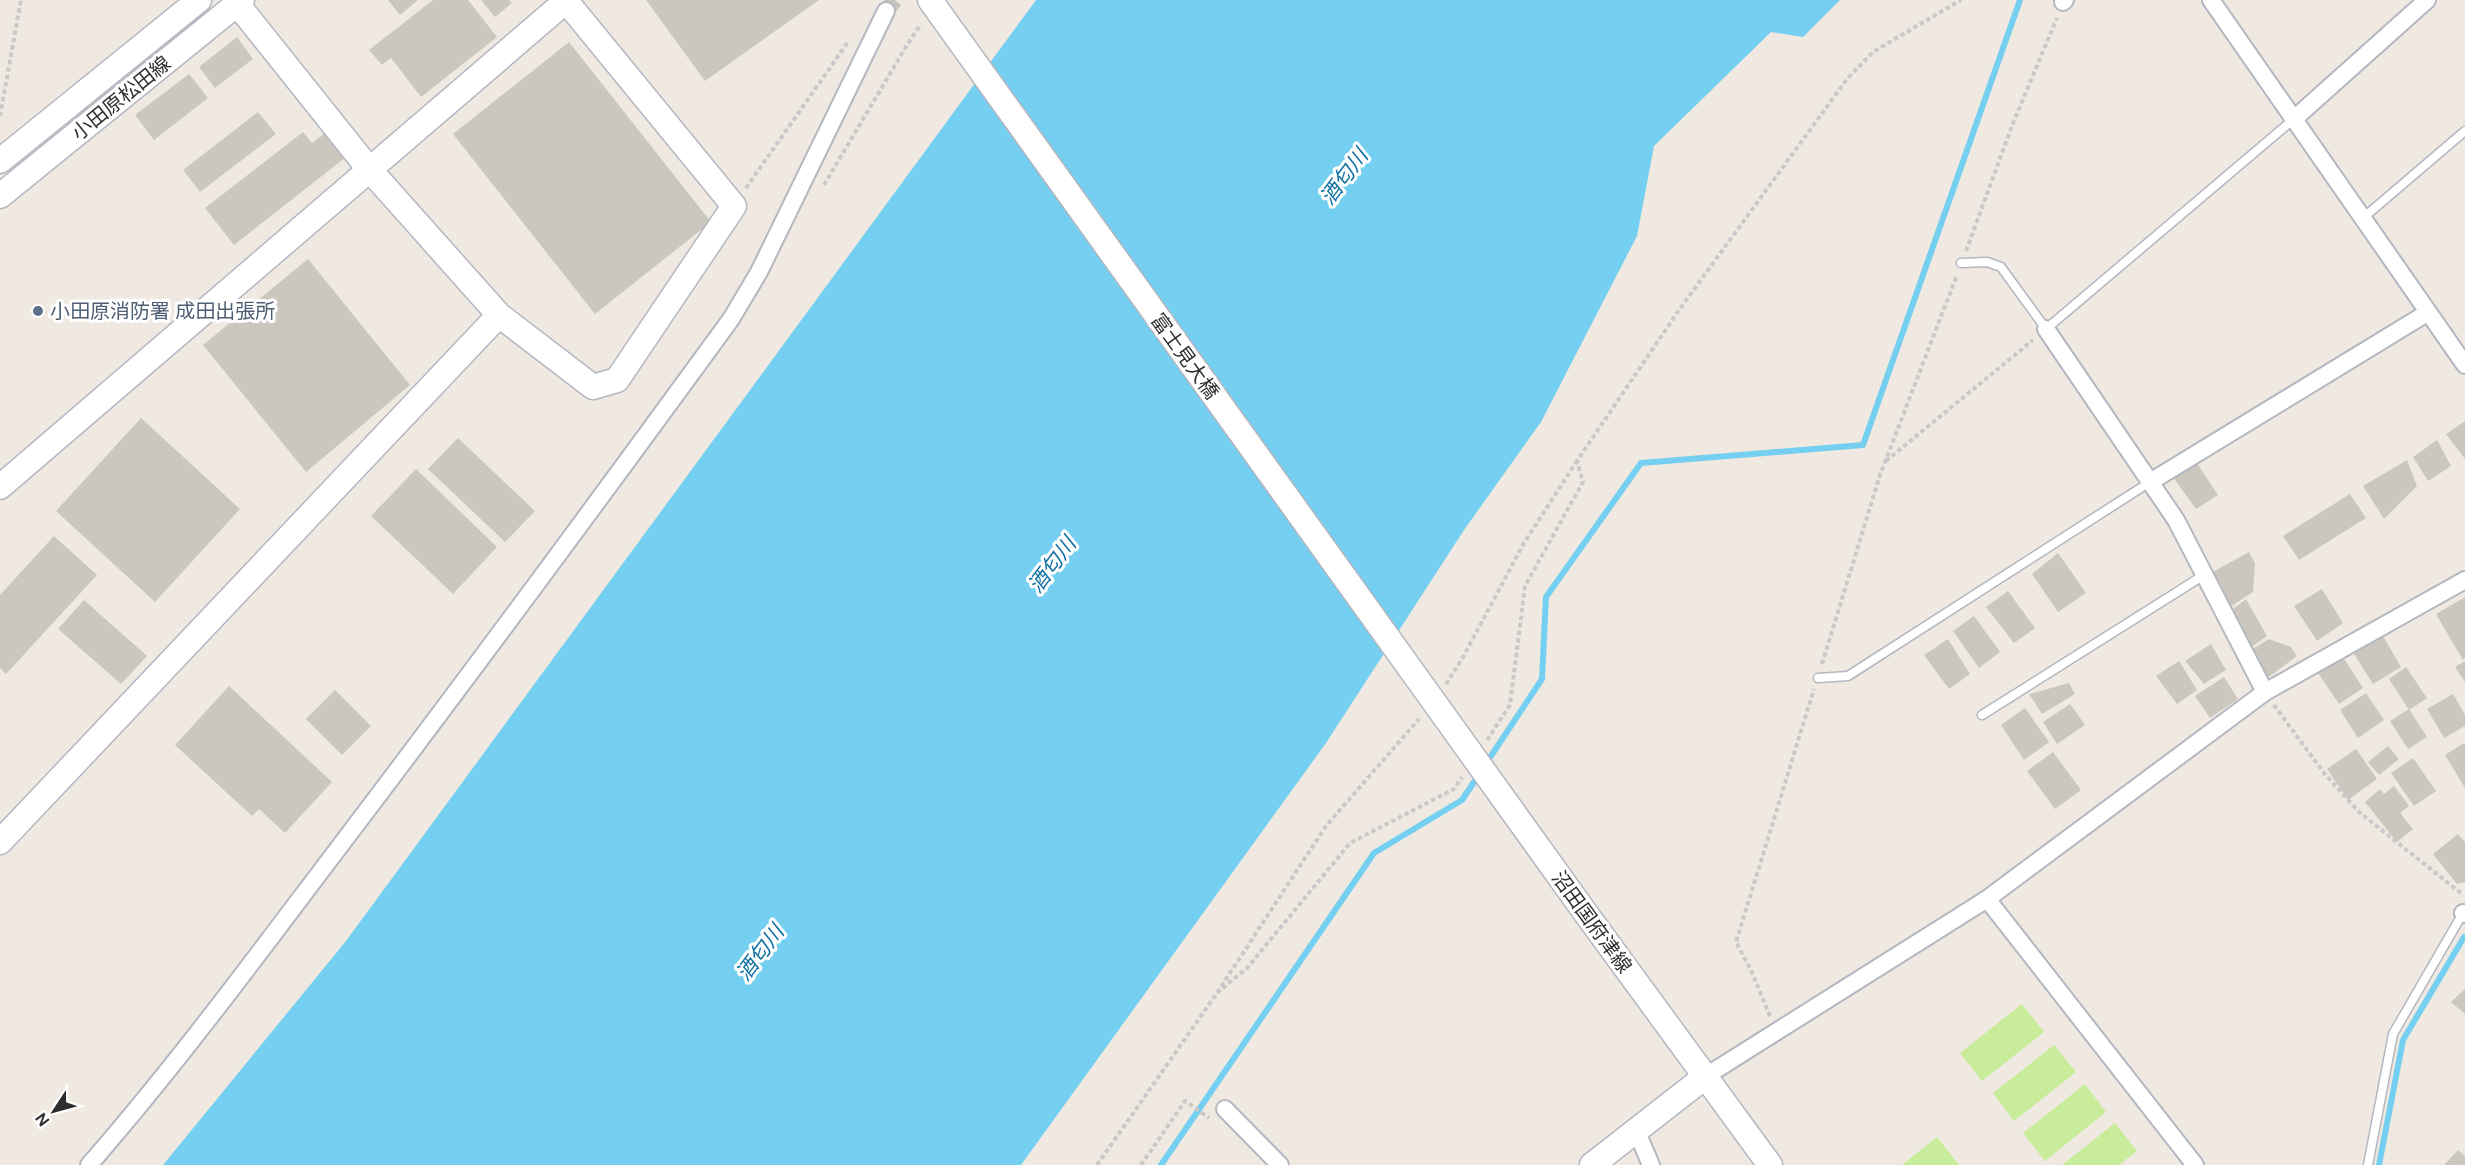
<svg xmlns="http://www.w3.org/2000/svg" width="2465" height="1165" font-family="'DM Sans','Noto Sans JP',sans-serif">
  <rect width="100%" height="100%" fill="#efe9e1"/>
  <path fill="#c9ec9a" d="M2022,1004L2044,1032L1982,1081L1960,1053Z
    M2054,1045L2076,1072L2014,1121L1993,1093Z
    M2085,1084L2106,1112L2045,1161L2023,1133Z
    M2115,1123L2137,1151L2119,1165H2062Z
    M1937,1137L1959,1165H1902Z"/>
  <path fill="#75cff0" d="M1036,0H1840L1803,37L1771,32L1654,146L1637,236L1541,422L1464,530L1326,743L1021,1165H163L346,941Z"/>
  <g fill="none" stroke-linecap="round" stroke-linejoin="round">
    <path stroke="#75cff0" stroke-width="6" d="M1485,765L1542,679L1546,597L1641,463L1863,445L2020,0
      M1161,1165L1374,853L1462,800L1480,773
      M2379,1165L2403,1040L2464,937"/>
  </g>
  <path fill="#cbc7bf" d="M388,0H418L400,15Z
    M433,0H468L497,37L421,97L391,58L382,65L369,50Z
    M481,0H509L512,3L495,17Z
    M646,0H819L705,81Z
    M237,37L253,59L215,88L199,67Z
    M569,42L711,222L595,314L453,134Z
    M189,74L208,98L154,140L135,115Z
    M258,112L276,134L200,192L183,170Z
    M303,132L312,143L326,132L346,157L234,245L205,208Z
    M308,259L410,385L306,472L203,345Z
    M141,418L240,509L155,602L56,511Z
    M2465,421V459L2446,434Z
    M458,438L535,511L505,542L428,469Z
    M2437,440L2451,466L2428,481L2413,457Z
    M2193,457L2218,495L2196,509L2170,473Z
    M2407,460L2417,486L2384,519L2363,486Z
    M416,469L497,547L453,594L371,516Z
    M2350,494L2366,518L2299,560L2283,536Z
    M54,536L97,575L6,674L0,668V595Z
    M2249,552L2255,563L2253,592L2230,607L2211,573Z
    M2058,553L2086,593L2058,612L2032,574Z
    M2322,589L2343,623L2317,641L2294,606Z
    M2008,591L2035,628L2014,643L1986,607Z
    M2465,597V658L2463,660L2436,614Z
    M2246,599L2267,636L2250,648L2228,613Z
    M84,600L147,656L121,684L58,629Z
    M1974,616L2000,652L1979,668L1953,631Z
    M2383,636L2401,667L2373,684L2354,654Z
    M1948,639L1970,674L1949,689L1924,655Z
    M2269,639L2291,647L2297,656L2266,679L2248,652Z
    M2211,644L2226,670L2204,684L2185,661Z
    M2341,654L2363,688L2339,704L2316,670Z
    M2179,661L2197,690L2177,704L2156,676Z
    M2465,661V682L2455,667Z
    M2406,667L2427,698L2409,710L2389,679Z
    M2224,677L2238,699L2210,718L2195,696Z
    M2069,683L2075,694L2042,714L2029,694Z
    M229,686L332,782L285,833L259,809L252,816L175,745Z
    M335,690L371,726L342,755L306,719Z
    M2366,693L2384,720L2358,738L2340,710Z
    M2453,694L2465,715V726L2444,738L2427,709Z
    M2070,704L2085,725L2057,744L2043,722Z
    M2025,708L2049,742L2024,760L2001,725Z
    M2409,709L2427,737L2408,749L2390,721Z
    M2464,743L2465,744V788L2445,755Z
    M2388,746L2399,759L2379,775L2368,762Z
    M2356,749L2377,779L2348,800L2327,769Z
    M2053,752L2081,790L2055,809L2027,771Z
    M2413,758L2436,791L2414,806L2391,773Z
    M2394,786L2409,806L2400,813L2413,829L2397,842L2365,802L2380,789L2384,794Z
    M2458,834L2465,842V882L2457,884L2433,854Z
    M2465,989V1014L2451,1002Z
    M2458,1150L2465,1156V1165H2444Z"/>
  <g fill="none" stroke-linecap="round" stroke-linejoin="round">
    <path stroke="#c8c4bd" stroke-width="16" stroke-dasharray="16 8" stroke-linecap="butt" d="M886,11L895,0"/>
    <defs>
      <path id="lane" d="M2363,218L2465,131
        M1961,263L1987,262L2001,267L2046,329L2294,119
        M1818,678L1848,676L2150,482
        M1982,715L2204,575
        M2368,1165L2393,1034L2463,913"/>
      <path id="street" d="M2211,0L2465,365
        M2063,2L2065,0
        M2294,119L2427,0
        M2046,329L2176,520L2265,692
        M2150,482L2427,313
        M1987,899L2195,1165
        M2463,913L2465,914
        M1706,1076L1987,899L2265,692L2465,580
        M1225,1109L1280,1165
        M1636,1130L1651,1165
        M89,1165C178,1063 258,954 340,846C472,672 602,496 731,319L759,272L886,11"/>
      <path id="secondary" d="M930,0L1470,752
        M0,161L199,0
        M0,196L242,0
        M0,487L566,1L734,206L617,380L593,387L499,315L369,169L234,0
        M0,842L499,315
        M1587,915L1770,1165
        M1592,1165L1706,1076"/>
    </defs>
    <use href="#lane" stroke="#b4b7c1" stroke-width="11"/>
    <use href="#street" stroke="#b4b7c1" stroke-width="20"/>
    <use href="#secondary" stroke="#b4b7c1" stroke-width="27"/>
    <path stroke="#c9c9c9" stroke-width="4" stroke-dasharray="4.5 3" stroke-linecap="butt" d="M0,116L21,0
      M824,185L907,45L921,24
      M746,188L848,42
      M1966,251L2013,123L2057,18
      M1886,461L2033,340
      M1822,664L1880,475L1957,275
      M1446,684L1462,659L1524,543L1577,461
      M2274,705L2324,773L2359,812L2462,894
      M1487,740L1510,705L1525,586L1583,482L1577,461L1679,310L1847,79L1873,52L1961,0
      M1217,993L1248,967L1350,843L1454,789L1462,777
      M1770,1016L1751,970L1736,942L1814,689
      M1097,1165L1217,993L1326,826L1419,719
      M1141,1165L1185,1101L1209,1118"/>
    <use href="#lane" stroke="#fff" stroke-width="8"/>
    <use href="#street" stroke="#fff" stroke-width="16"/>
    <use href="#secondary" stroke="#fff" stroke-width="24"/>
    <defs>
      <path id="secondary-bridge" d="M1470,752L1587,915"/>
    </defs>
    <use href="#secondary-bridge" stroke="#b4b7c1" stroke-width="27" stroke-linecap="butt"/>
    <use href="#secondary-bridge" stroke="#fff" stroke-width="24"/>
  </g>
  <circle fill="#5c6f8a" stroke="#fff" stroke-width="2" cx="38" cy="311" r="6"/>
  <g text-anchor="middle" stroke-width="6" stroke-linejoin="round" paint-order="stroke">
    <g font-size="20" fill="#2e2e2e" stroke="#fff">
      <text transform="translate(121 98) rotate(-39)" y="7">小田原松田線</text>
      <text transform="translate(1185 356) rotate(54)" y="7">富士見大橋</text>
      <text transform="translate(1592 922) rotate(54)" y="7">沼田国府津線</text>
    </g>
    <g font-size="20" fill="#4e5e75" stroke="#fff" text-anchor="start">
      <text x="50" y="318">小田原消防署 成田出張所</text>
    </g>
    <g font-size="21" font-style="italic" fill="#0d6fa3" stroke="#fff">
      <text transform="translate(1344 177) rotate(-53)" y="7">酒匂川</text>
      <text transform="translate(1052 565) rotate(-53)" y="7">酒匂川</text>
      <text transform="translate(760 953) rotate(-53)" y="7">酒匂川</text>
    </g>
  </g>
  <g transform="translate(54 1111) rotate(234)" stroke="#ffffff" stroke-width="4.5" paint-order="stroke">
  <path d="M0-4.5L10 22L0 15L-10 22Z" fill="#2e2e2e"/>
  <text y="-9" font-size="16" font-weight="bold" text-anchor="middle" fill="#2e2e2e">N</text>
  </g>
</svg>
